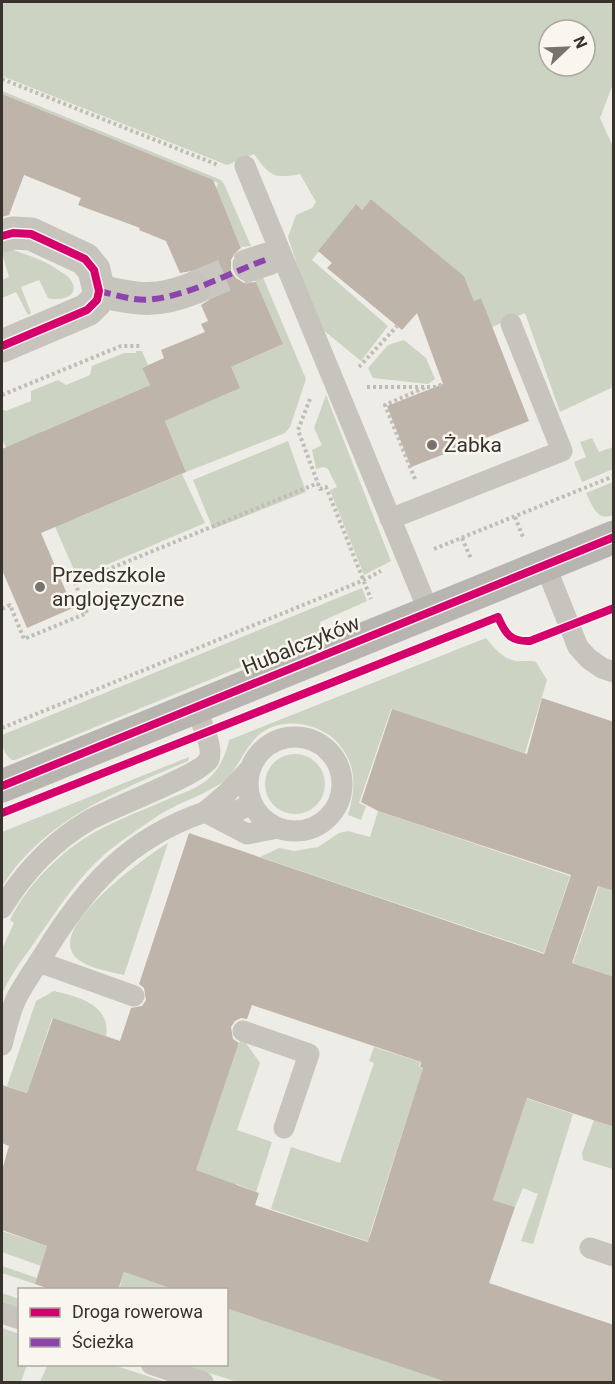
<svg xmlns="http://www.w3.org/2000/svg" width="615" height="1384" font-family="Roboto,sans-serif">
  <rect width="100%" height="100%" fill="#eeece6"/>
  <path fill="#ccd3c2" fill-rule="evenodd" d="M2,2H613V84L600,118L614,149L613,387L560,412L525,313L492,327L481,298L474,301L464,276L371,199L362,210L355,205L312,260L388,326L361,361L317,325L288,237L296,215L312,208L316,202L300,174C273,179 270,176 254,154L227,165L2,76ZM549,30H585V66H549Z
    M2,91L221,180L224,184L251,246L241,247L216,189L218,183L9,98L2,100Z
    M11,249C26,255 45,260 58,270C63,273 70,277 72,282C80,298 58,301 48,298L39,280L21,287L31,313L28,315L16,292L2,298V280L9,277L2,253Z
    M262,275L306,379L290,427L285,433L186,472L165,421L233,391L231,367L283,344L253,276Z
    M404,340L426,358L435,379L428,384L373,378L368,368L388,345Z
    M136,351H142L148,365L142,368L150,385L41,432L14,467L2,438V409L6,411L31,401V391L58,380L66,385L90,375L92,366L124,353H136Z
    M326,395L391,561L364,575L330,490L337,487L328,469L324,467L316,469L312,450L322,445L314,428Z
    M592,438L599,452L613,447V469L582,482L574,462L586,457L580,442Z
    M288,441L306,492L213,529L193,480Z
    M182,474L205,523L92,571L83,573L74,570L46,506L77,518Z
    M613,482V515C597,522 592,505 586,493Z
    M362,588L367,601L320,622L323,633L15,760H12C4,754 1,745 2,735Z
    M486,638C494,648 503,659 516,661C523,662 530,660 536,662L547,680L525,753L391,709L359,803L366,806L361,820L348,815C356,788 357,765 338,743C317,720 273,715 253,741C241,755 236,773 220,784C201,796 178,803 159,815C143,826 126,837 111,849C81,873 60,906 39,936C26,955 11,973 2,994V949L14,923L10,920C27,885 61,851 95,832C119,819 145,809 171,798C183,793 197,788 207,780C219,770 226,755 229,740Z
    M265 784a30 30 0 1 1 60 0a30 30 0 1 1-60 0Z
    M189,757L188,761C118,791 45,819 2,886V832Z
    M378,811L570,876L544,953L260,857L279,848L294,851L318,847L339,833L348,831L370,837Z
    M168,843L124,975C108,971 77,967 71,950C60,919 145,857 168,843Z
    M599,886L613,891V977L573,963Z
    M54,991C79,997 111,1005 106,1036L52,1018L27,1093L7,1086L36,1001Z
    M240,1041L246,1043L260,1063L237,1130L272,1142L256,1192L237,1184L235,1191L193,1177Z
    M374,1047L420,1062L419,1067L423,1069L369,1236L380,1241L379,1245L271,1209L291,1147L340,1163L374,1063L369,1061Z
    M525,1098L573,1114L533,1244L521,1241L538,1194L523,1188L515,1207L493,1200L526,1101Z
    M594,1120L613,1127V1169L583,1160L582,1153Z
    M2,1231L47,1246L41,1266L2,1252Z
    M2,1266L37,1278L35,1284L2,1273Z
    M124,1272L175,1289L119,1290Z
    M2,1293L19,1299V1308L2,1302Z
    M227,1308L449,1382H237L184,1365L226,1364Z
    M2,1328L19,1334L20,1364L27,1365L21,1382H2Z
    M48,1364L113,1365L166,1382H40Z"/>
  <path fill="#bfb4aa" fill-rule="evenodd" d="M2,94L213,180L241,248L235,253L231,260V271L236,278L244,283L256,282L283,344L231,367L240,388L165,421L186,472L41,533L73,608L27,628L2,570V449L150,385L142,368L164,358L161,350L205,332L201,324L208,321L201,305L209,300L212,291L211,281L206,273L197,270L180,273L166,241L139,230L140,228L78,205L81,198L24,175L9,215L2,217Z
    M371,199L464,276L474,301L481,298L529,421L411,467L387,406L443,384L417,313L402,330L327,268L332,263L318,251L356,204L362,210Z
    M542,698L614,722V891L598,886L572,963L614,977V1127L527,1098L493,1200L515,1207L489,1283L614,1325V1383H450L226,1308V1290H176L124,1272L118,1290H52L35,1284L47,1246L2,1230V1170L9,1146L2,1143V1085L27,1093L53,1018L120,1041L131,1008L142,1006L146,1000L144,988L139,984L189,833L544,954L571,875L378,811L361,802L392,709L527,754ZM252,1005L421,1062L420,1067L423,1068L368,1242L255,1205L259,1193L196,1170L239,1043L233,1039L231,1027L235,1021L241,1018L247,1019Z"/>
  <g fill="none" stroke-linecap="round" stroke-linejoin="round">
    <path stroke="#cac7c1" stroke-width="33" stroke-dasharray="33 16" stroke-linecap="butt" d="M194,288L249,265"/>
    <path stroke="#c0bcb6" stroke-width="4" stroke-dasharray="3 3" stroke-linecap="butt" d="M2,79L218,165
      M359,367L397,326
      M367,387H436L443,384
      M2,395L121,346H142
      M310,399L298,430L320,489L326,487L371,599
      M415,479L385,405L426,387
      M515,517L523,537
      M462,538L471,559
      M434,549L614,476
      M2,609L10,605L24,639L87,613L75,583L318,483
      M2,728L362,581L381,571
      M612,751L614,746"/>
    <path stroke="#c7c4be" stroke-width="21" d="M245,166L429,612
      M390,519L562,451L511,324
      M545,565L578,647L589,659L602,668L614,672
      M248 784a47 47 0 1 1 94 0a47 47 0 1 1-94 0Z
      M251,768L226,794L205,812H235L252,804
      M2,908C23,874 52,842 88,821C108,809 203,774 209,759C214,748 200,719 195,707
      M39,962L134,996
      M243,1031L309,1054L284,1128
      M2,1045C6,1029 10,1011 17,997C25,982 35,968 44,954C85,887 128,838 205,812L247,834L278,828
      M590,1248L614,1256
      M2,1313L20,1319
      M151,1364L203,1382"/>
    <path stroke="#c7c4be" stroke-width="33" d="M2,236L13,233L31,234L85,259L94,270L99,291L97,300L87,310L2,346
      M249,265L268,259
      M99,291C138,300 157,303 194,288"/>
    <path stroke="#b8b4af" stroke-width="33" d="M2,786L614,537"/>
    <path stroke="#8e44ad" stroke-width="6" stroke-dasharray="12 6" stroke-linecap="butt" d="M99,291C117,295 136,302 154,299C193,294 231,272 268,259"/>
    <defs>
      <path id="cycleway" d="M2,236L13,233L31,234L85,259L94,270L99,291L97,300L87,310L2,346
        M2,786L614,537
        M2,813L498,617C505,633 510,642 530,641L614,608"/>
    </defs>
    <use href="#cycleway" stroke="#f9f6ef" stroke-width="11"/>
    <use href="#cycleway" stroke="#d6006c" stroke-width="8"/>
  </g>
  <g fill="#78736d" stroke="#f9f6ef" stroke-width="2">
    <circle cx="432" cy="445" r="6"/>
    <circle cx="40" cy="587" r="6"/>
  </g>
  <g text-anchor="middle" stroke-width="5" stroke-linejoin="round" paint-order="stroke">
    <g font-size="21" fill="#38322c" stroke="#f9f6ef" text-anchor="start">
      <text x="444" y="452">Żabka</text>
      <text x="52" y="582">Przedszkole<tspan x="52" dy="24">anglojęzyczne</tspan></text>
    </g>
    <g font-size="21" fill="#38322c" stroke="#f9f6ef">
      <text transform="translate(301 645) rotate(-22)" y="7">Hubalczyków</text>
    </g>
  </g>
  <rect width="615" height="1384" fill="none" stroke="#38322c" stroke-width="6"/>
  <rect x="18" y="1288" width="210" height="78" fill="#f9f6ef" stroke="#aca8a1" stroke-width="1.5"/>
  <rect x="30" y="1308" width="30" height="9" fill="#d6006c" stroke="#aca8a1" stroke-width="1.5"/>
  <text x="72" y="1318" font-size="18" fill="#38322c">Droga rowerowa</text>
  <rect x="30" y="1338" width="30" height="9" fill="#8e44ad" stroke="#aca8a1" stroke-width="1.5"/>
  <text x="72" y="1348" font-size="18" fill="#38322c">Ścieżka</text>
  <g transform="translate(567 48) rotate(67)"><circle r="28" fill="#f9f6ef" stroke="#aca8a1" stroke-width="1.5"/>
  <path d="M0-4.5L10 22L0 15L-10 22Z" fill="#78736d"/>
  <text y="-9" font-size="16" font-weight="bold" text-anchor="middle" fill="#38322c">N</text>
  </g>
</svg>
